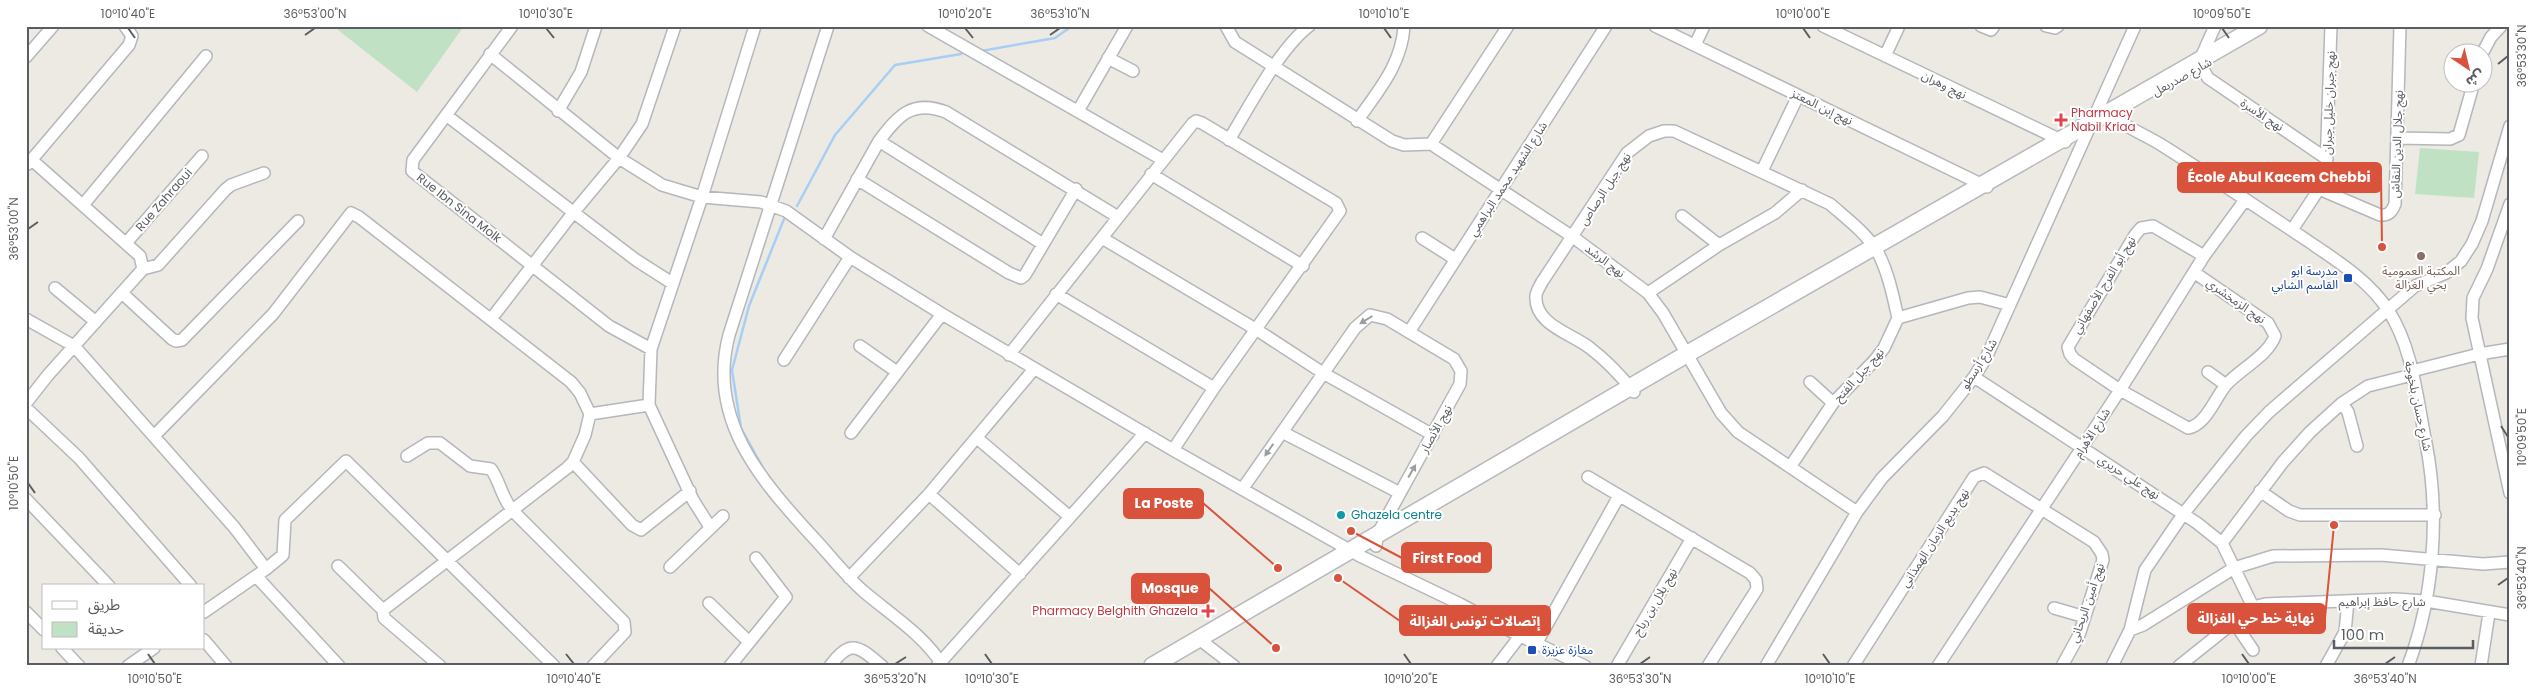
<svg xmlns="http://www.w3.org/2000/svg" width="2536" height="692" font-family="Poppins,'Noto Sans Arabic',sans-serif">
  <rect width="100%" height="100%" fill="#eceae2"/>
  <path fill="#c0e1c3" d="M333,26H464L417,92Z
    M2420,148L2479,152L2474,198L2415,194Z"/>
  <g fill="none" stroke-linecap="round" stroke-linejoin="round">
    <path stroke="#a7cff6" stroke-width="2.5" d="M981,51L1055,38L1072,26
      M797,206L835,135L895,65L961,54
      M763,468L741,428L732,370L749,306L784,219
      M2269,563L2281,561"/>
    <defs>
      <path id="street" d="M512,26L413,160L412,171L609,326L651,349
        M828,26L729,335C707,418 759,478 811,535C829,554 844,574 863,591C890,614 924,635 943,666
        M928,26L1163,160
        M1226,26L1235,42L1392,141L1404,145L1431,144L1573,237L1648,293L1663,313L1721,413L1738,432L1857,512
        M1655,26L1987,187
        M1823,26L2065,142
        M1981,26L1991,30L1994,26
        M2046,26L2055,28L2058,26
        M2215,26L2199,62L2208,78L2327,159
        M1695,45L1704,26
        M2483,52L2491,37L2501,26
        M490,54L619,158L662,185L702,197L761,202L786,211L850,257L942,314L1173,450L1360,556L1460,604L1520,636L1585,666
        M1885,56L1899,26
        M26,57L53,26
        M1108,58L1133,71
        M558,111L581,72L596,26
        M1078,111L1127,26
        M2108,114C2124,126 2143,134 2160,144C2209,175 2257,207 2305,239C2334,259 2369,280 2388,310C2413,348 2417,399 2426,443C2440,515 2434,597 2408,666
        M446,115L636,260L672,283
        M1357,121C1378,91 1402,64 1404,26
        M2397,138L2450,139L2459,135L2474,82
        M1229,140C1249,107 1279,49 1309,26
        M879,141L1043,244
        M1431,144L1508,26
        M28,164L129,45L132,36L125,26
        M1762,171L1798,96
        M1151,174L1303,266
        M857,179L1009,273L1021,278L1025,275L1076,189
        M2319,189L2380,215C2389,216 2392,211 2395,204L2400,26
        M2510,204L2487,269L2473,298L2472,318L2510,493
        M83,205L206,56
        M1682,216L1719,245
        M2292,230L2319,189L2326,168L2331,26
        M1102,238L1257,330L1323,373L1433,435
        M1422,238L1455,259
        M824,239L879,141C898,116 912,99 946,112L1118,217
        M126,243L202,156
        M143,269L158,265L225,190L231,185L264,173
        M2195,273L2268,323L2275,336C2268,356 2240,369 2226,385C2215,398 2206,425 2188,428L2120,390L2074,359L2070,354L2068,347L2135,235L2141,228L2153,226L2204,256
        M55,288L96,322
        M122,293L172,339L176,341L182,340L298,221
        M1648,293L1719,245L1775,213L1802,190
        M1056,294L1214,388
        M1898,318L1968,298L1980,297L2010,305
        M26,319L74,346L234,527L266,569L204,612
        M491,319L573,213L619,158L642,124L675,26
        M1409,332L1606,26
        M860,346L897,372
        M1009,355L1193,123L1196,121L1202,123L1336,203L1340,211L1214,388L1173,450
        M784,360L850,257
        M2412,371L2479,354L2510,349
        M2208,372L2226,385
        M1974,377L2197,523L2222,543L2253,607
        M1810,382L1833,403
        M1634,392C1621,376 1607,361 1590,348C1573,334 1534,325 1536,296C1536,292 1540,286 1542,282L1627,153L1649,136L1664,131H1674L1830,204C1846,218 1866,233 1877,251C1888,271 1893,296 1898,318L1884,348L1874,361L1833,403L1790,467
        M26,403L48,375L143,269L140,256L33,161
        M2342,403L2348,412L2357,446
        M26,408L79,458L191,586
        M590,414L649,405
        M1282,432L1400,493
        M851,433L942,314
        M154,436L273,314L351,213L359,217L571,382L580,393L590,414L585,435L573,462L567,468L383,610L384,618L440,666
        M977,438L1070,517
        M407,456L428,443H440L470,466L491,469C501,483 500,495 513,511L624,622L625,632L593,666
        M573,462L632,525L641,530L690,491
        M1588,477L1750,573L1756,580L1757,589L1708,666
        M1243,488L1355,328L1370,315L1387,319L1454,359L1461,371L1460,384L1377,535L1376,546
        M2260,491L2289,511L2300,515H2435
        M929,494L1020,574
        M26,499L109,586
        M710,527L693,500L649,405L651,349L702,197L755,26
        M2222,543L2283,462L2310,432L2342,403L2368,386L2412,375
        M338,566L383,610
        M670,567L723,516
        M266,569L283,555L285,520L346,461L554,666
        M256,576L339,666
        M849,578L929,494L1034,369
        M709,603L749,642
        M2054,608L2085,617
        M26,612L44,630
        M2234,622L2253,650
        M2130,630L2143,625L2234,568L2273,556L2381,555L2483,564L2510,562
        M1199,639L1234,666
        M204,640L226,666
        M1536,644L1619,496
        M62,648L79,666
        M128,666L154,648
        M730,666L786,597L756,558
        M830,666C851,638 858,646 882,666
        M937,666L1145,433
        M1497,666L1520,636
        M1617,666L1692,538
        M1766,666L1857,512L1882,478L1943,416L1974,377L1986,358L2135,26
        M1853,666L1974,477L1984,473L2094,542L2102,554L2103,560L2079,635L2062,666
        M1938,666L2120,390L2204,256L2245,200
        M2112,666L2130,630L2145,570L2184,513L2246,436L2269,412L2415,286L2446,273L2461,261L2472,244L2482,221L2510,126
        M2179,666L2253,607L2265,604L2395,599L2426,601L2510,615
        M2326,666L2345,632L2348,601
        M2481,666L2489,613"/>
      <path id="secondary" d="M1152,666L1687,354L2259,26"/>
    </defs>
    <use href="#street" stroke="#b4b7bb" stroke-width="14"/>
    <use href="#secondary" stroke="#b6b8bd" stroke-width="19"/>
    <use href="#street" stroke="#fff" stroke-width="11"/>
    <use href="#secondary" stroke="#fff" stroke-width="16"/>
  </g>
  <defs><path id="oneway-solid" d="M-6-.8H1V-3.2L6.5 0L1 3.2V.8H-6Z" transform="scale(1.25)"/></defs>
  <g fill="#9c9ea0">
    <use href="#oneway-solid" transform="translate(1366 320) rotate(148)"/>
    <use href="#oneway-solid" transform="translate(1269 450) rotate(125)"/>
    <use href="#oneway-solid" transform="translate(1412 471) rotate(-60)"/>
  </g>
  <path fill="none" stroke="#5a5d61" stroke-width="2" d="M128,28L135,38M546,28L554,38M965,28L973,38M1384,28L1391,38M1803,28L1810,38M2222,28L2229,38M305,35L315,28M1050,35L1060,28M2498,64L2508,56M28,229L38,222M2501,426L2508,437M28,483L35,493M2498,585L2508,578M148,654L155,664M566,654L574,664M985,654L992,664M1404,654L1411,664M1823,654L1830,664M2242,654L2249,664M895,664L906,657M1640,664L1650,657M2385,664L2395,657"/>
  <g fill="#e0444e" stroke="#fff" stroke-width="2">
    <path d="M2058.5 112.5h5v5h5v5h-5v5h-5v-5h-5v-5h5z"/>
    <path d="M1205.5 603.5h5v5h5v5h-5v5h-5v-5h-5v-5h5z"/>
  </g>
  <circle fill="#8d6e63" stroke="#fff" stroke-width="2" cx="2421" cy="256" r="5"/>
  <g fill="#1a4fb4" stroke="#fff" stroke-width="2">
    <rect x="2343" y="273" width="10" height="10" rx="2.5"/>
    <rect x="1527" y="645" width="10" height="10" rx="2.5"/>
  </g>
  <circle fill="#0f9aa8" stroke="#fff" stroke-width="2" cx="1341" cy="515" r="5"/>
  <g text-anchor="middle" stroke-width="4" stroke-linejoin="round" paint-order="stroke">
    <g font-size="12" fill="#5a5d61" stroke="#fff">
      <text transform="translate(2182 77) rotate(-29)" y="4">شارع صدربعل</text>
      <text transform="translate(1944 85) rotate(26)" y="4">نهج وهران</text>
      <text transform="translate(2329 103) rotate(-88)" y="4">نهج جبران خليل جبران</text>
      <text transform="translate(1822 107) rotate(26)" y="4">نهج إبن المعتز</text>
      <text transform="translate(2262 115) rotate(33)" y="4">نهج الأسرة</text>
      <text transform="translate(2397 144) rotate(-88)" y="4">نهج جلال الدين النقاش</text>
      <text transform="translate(1508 179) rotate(-57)" y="4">شارع الشهيد محمد البراهمي</text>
      <text transform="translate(1605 189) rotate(-57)" y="4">نهج جبل الرصاص</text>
      <text transform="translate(164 200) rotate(-49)" y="4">Rue Zahraoui</text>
      <text transform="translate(459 208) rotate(38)" y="4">Rue Ibn Sina Molk</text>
      <text transform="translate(1605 261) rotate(37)" y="4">نهج الرشد</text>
      <text transform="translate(2104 285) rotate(-59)" y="4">نهج أبو الفرج الأصفهاني</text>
      <text transform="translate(2236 301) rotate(35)" y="4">نهج الزمخشري</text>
      <text transform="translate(1979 364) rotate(-58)" y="4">شارع أرسطو</text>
      <text transform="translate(1859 375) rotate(-48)" y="4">نهج جبل الفتح</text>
      <text transform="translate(2418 406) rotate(78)" y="4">شارع حسان بلخوجة</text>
      <text transform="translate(1436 429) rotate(-61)" y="4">نهج الأنصار</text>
      <text transform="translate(2092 433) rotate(-57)" y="4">شارع الأهرام</text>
      <text transform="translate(2129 477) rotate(33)" y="4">نهج علي حريري</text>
      <text transform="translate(1935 538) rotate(-57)" y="4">نهج بديع الزمان الهمذاني</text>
      <text transform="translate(1655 602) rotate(-60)" y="4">نهج بلال بن رباح</text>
      <text x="2382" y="606">شارع حافظ إبراهيم</text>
      <text transform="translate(2087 603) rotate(-71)" y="4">نهج أمين الريحاني</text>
    </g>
    <g font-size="12" fill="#be3a42" stroke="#fff" text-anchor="start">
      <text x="2071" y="117">Pharmacy<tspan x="2071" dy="14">Nabil Kriaa</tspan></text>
      <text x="1198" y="615" text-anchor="end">Pharmacy Belghith Ghazela</text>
    </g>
    <g font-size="12" fill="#164399" stroke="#fff" text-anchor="end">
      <text x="2338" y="275">مدرسة ابو<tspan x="2338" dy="14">القاسم الشابي</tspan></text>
      <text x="1542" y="654" text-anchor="start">مغازة عزيزة</text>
    </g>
    <g font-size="12" fill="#785e54" stroke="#fff">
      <text x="2421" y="275">المكتبة العمومية<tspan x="2421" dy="14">بحي الغزالة</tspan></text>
    </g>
    <g font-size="12" fill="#0d838f" stroke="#fff" text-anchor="start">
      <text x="1351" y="519">Ghazela centre</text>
    </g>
  </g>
  <path fill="none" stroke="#d8523c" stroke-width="2" d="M2382 247L2381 177M1278 568L1203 503M1351 531L1402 558M1276 648L1209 588M2334 525L2325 618M1338 578L1400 621"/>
  <g fill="#d8523c" stroke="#fff" stroke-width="2">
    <circle cx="2382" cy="247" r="5"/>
    <circle cx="1278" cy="568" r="5"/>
    <circle cx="1351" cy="531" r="5"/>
    <circle cx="1276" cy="648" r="5"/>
    <circle cx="2334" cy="525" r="5"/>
    <circle cx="1338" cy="578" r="5"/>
  </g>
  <g fill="#d8523c" stroke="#d8523c" stroke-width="2">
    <rect x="2178" y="163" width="203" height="29" rx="5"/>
    <rect x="1124" y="489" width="79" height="29" rx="5"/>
    <rect x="1402" y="543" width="89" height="29" rx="5"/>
    <rect x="1132" y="574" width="77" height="29" rx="5"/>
    <rect x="2188" y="604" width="137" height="29" rx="5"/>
    <rect x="1400" y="606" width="150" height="29" rx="5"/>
  </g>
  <g font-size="14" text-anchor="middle" font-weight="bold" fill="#fff">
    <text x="2279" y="182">École Abul Kacem Chebbi</text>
    <text x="1164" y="508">La Poste</text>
    <text x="1447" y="563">First Food</text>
    <text x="1170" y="593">Mosque</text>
    <text x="2256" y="623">نهاية خط حي الغزالة</text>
    <text x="1475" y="626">إتصالات تونس الغزالة</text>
  </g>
  <rect width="2536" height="692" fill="none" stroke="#ffffff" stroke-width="55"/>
  <rect x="42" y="584" width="162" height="65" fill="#ffffff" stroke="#bdbec0"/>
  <rect x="52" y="601" width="25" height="8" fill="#ffffff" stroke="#bdbec0"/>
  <text x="88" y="610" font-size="15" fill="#5a5d61">طريق</text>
  <rect x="52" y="622" width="25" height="15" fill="#c0e1c3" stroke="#bdbec0"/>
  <text x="88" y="634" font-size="15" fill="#5a5d61">حديقة</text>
  <g transform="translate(2468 68) rotate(145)"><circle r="24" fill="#ffffff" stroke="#bdbec0"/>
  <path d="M0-4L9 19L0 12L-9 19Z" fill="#d8523c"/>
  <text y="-8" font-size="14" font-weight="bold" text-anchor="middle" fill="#5a5d61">ش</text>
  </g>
  <path d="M2334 640v8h139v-8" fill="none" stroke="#5a5d61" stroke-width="2.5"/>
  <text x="2341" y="640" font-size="15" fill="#5a5d61" stroke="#ffffff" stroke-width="4" paint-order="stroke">100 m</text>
  <rect x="28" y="28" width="2480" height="636" fill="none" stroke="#5a5d61" stroke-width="2"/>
  <g font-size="12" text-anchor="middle" fill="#5a5d61">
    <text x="128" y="18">10°10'40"E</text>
    <text x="315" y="18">36°53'00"N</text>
    <text x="546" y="18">10°10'30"E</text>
    <text x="965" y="18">10°10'20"E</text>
    <text x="1060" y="18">36°53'10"N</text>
    <text x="1384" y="18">10°10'10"E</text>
    <text x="1803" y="18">10°10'00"E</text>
    <text x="2222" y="18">10°09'50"E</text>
    <text transform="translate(2522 56) rotate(-90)" y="4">36°53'30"N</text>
    <text transform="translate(14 229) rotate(-90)" y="4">36°53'00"N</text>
    <text transform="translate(2522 437) rotate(-90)" y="4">10°09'50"E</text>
    <text transform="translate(14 483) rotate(-90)" y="4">10°10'50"E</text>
    <text transform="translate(2522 578) rotate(-90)" y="4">36°53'40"N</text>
    <text x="155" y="683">10°10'50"E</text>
    <text x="574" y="683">10°10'40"E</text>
    <text x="895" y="683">36°53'20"N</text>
    <text x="992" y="683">10°10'30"E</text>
    <text x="1411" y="683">10°10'20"E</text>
    <text x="1640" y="683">36°53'30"N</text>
    <text x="1830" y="683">10°10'10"E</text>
    <text x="2249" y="683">10°10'00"E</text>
    <text x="2385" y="683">36°53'40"N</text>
  </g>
</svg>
